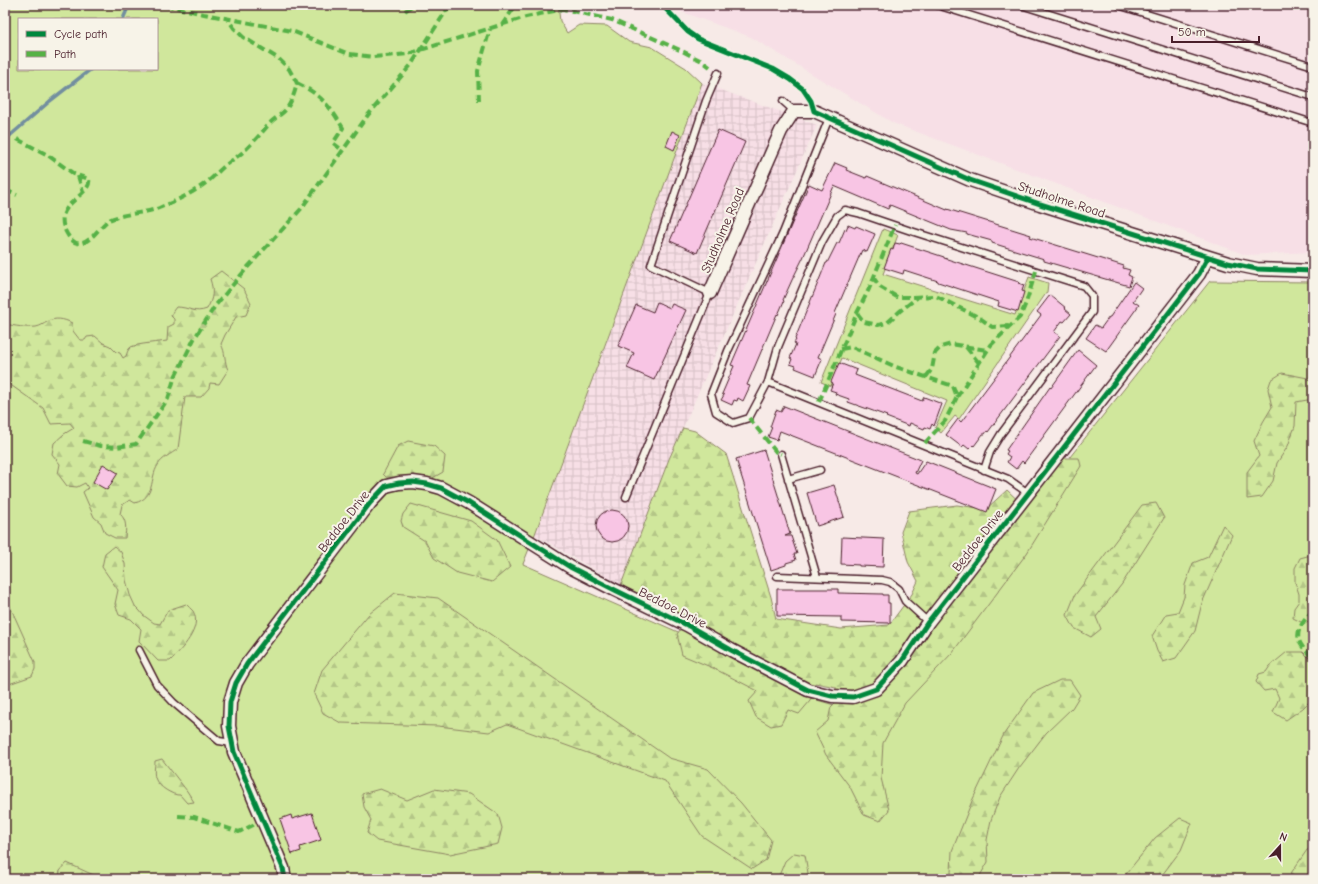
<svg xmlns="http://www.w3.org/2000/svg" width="1318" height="884" font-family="'Comic Neue',sans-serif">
  <defs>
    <pattern id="industrial-grid" width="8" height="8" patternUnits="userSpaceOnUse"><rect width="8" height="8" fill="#f7dfe6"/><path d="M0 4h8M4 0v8" fill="none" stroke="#d5bfc5"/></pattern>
    <pattern id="forest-firs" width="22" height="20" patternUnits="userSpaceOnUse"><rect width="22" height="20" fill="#d0e79c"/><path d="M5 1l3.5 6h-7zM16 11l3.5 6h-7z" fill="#b4c687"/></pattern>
  </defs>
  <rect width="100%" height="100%" fill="#f7eae7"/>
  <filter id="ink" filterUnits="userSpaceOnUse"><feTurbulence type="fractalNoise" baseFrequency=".025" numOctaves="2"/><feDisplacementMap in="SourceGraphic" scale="8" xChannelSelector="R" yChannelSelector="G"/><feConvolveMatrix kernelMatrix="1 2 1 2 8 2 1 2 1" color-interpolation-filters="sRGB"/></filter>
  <g filter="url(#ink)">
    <path fill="#f7dfe6" d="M663,5H1313V252L1246,255L893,123L751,37Z"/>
    <path fill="url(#industrial-grid)" d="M702,83L817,125L669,459L621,585L535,535Z"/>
    <path fill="#d0e79c" stroke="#8d8364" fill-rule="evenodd" d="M5,5H558L560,21L567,33L579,25L607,26L629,42L652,47L686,68L702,83L535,534L523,564L717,649L800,695L841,707L875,702L1210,281L1313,282V879H5ZM19,19H157V69H19Z
      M883,229L898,235L883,274L1015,315L1029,277L1048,283L1047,292L959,419L955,416L941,433L935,428L947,401L842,358L831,386L821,382Z"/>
    <path fill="url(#forest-firs)" stroke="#8d8364" d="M221,271L244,289L251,303L246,315L236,317L225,335L221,344C226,353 224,361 228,370L219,384L210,383L209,388L201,397H185L178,449C171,454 162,458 158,465C149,479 156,497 135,503L130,500L122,505L120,514C127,520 126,529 125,538H115L105,533L101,523L94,517L83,492L88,488L85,483L77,487L67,486L58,474L60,464L52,454L54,443L64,434L74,428L70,423L51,424L43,408L5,381V324C15,326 26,328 36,327C41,326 43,324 47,322C55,317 64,319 72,323L73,331L80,340H85L87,337L95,336L103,343L110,346L116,352L120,353L123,358L126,356C127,353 128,349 131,347C136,344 161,342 167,341L168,327L174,324V319L171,316L173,311L176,307C190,307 194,314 207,309C213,298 214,291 210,279Z
      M1282,373L1313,379V399L1296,402L1295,426L1288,446L1277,463L1273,481L1262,497L1247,499V472L1259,456L1254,441L1263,422L1272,407L1268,389L1271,380Z
      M683,428L695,431L726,454L771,597L776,619L841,629L889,625L912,594L918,581L908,562L901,532L909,511L957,505L986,509L1007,490L1024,506L1063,458H1079L1081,466L1027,553L952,653L905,703L883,743L881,778L889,810L880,821L864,815L850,787L826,755L815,732L828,721L831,707L835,703L836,687L815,683L810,701L799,714L788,710L781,724L771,726L756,717L749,701L758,691L713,668L682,655L677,634L688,620L621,585L669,459Z
      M408,441L434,446L445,456L443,472L431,479L386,477L383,474L398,446Z
      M1156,503L1164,518L1122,584L1096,617L1101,629L1091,637L1074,628L1067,615L1075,595L1142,505Z
      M411,504L471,521L497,540L510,567L492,582L457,573L434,558L425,541L403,527L401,521L403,514Z
      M1223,525L1232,535L1202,603L1195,631L1176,658L1163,662L1157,651L1152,636L1166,614L1178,612L1184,597L1185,585L1193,563L1208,557Z
      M114,546L121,552L125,564L126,580L130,595L135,606L140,611L143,615L154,623L160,624L168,610L186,604C188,606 191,609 193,611C203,628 181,650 170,661H158L139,641L141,629L131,619L119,615L115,604L118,590L102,567L105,553Z
      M1313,547V595L1308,600L1311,616L1310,621L1305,624L1293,618L1294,608L1299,601V594L1295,582V568L1300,558L1311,555Z
      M395,593L438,598L669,758L708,769L741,803L771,840L766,860L752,869L702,836L665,781L507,724L489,732L438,726L341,723L323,713L314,694L322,670L369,614Z
      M5,595L35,662V669L32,676L6,685Z
      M1287,652H1303L1313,662V698L1303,708L1286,720L1273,712L1279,698L1275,689L1264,691L1256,682L1259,674L1266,672L1270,666Z
      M1060,680H1070L1080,695L1072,708L1046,733L1019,768L1000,797L991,820L987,840L988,862L978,879H953L951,873L952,851L972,801L1004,734L1033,693Z
      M162,759L187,791L194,802L187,803L180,795C173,796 158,786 156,780C153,774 155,767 155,761Z
      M380,789L407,800L434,789L469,794L498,814L502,828L498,844L450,854L377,841L367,833L371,820L364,807L362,794Z
      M1180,818L1192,823L1181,850L1159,879H1122L1155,838Z
      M1313,849V879H1287L1307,850Z
      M794,853L805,855L809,879H780L778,878L785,861Z
      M67,863L100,878L101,879H58L60,871Z"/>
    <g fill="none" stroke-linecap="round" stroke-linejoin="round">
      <path stroke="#728e9f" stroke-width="3.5" d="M123,19L129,5
        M5,140L50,101L91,69"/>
    </g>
    <path fill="#f8c5e4" stroke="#4a1f2b" d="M718,130L745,142L697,253L670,241Z
      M672,131L680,135L674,150L666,146Z
      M835,163L847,168L846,170L866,178L867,176L947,210V209L1031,235L1030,237L1124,266L1123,268L1130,270L1128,275L1132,277L1129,286L1044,261V259L992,243V241L967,234V233L951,230L890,205L888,209L834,186L803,258L792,280L783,300L784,301L778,315L777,314L747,385L750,386L743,401L738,398L737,401L734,400L732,405L721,400L724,395L722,394L734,366L731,365L809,184L822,190Z
      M848,225L855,228L856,226L875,234L867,252L862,250L835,313L836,314L818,357L822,359L815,376L795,368L796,366L790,364L792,359L790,358L796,344L794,343L796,340L795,339L826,263H827L837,243H839L845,229L846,230Z
      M895,243L900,244L901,243L944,257V258L1019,282L1018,283L1024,285L1022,291L1024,292L1018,312L998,306L999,302L938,282V281L904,270L903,274L884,268L891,249L893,250Z
      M1134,282L1142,288L1133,301L1139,305L1106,351L1086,338L1095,325L1101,328L1109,317H1110Z
      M1050,295L1066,308L1065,309L1071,314L1064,322L1062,321L1054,332L1060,336L988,432L987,431L985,434H983L974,446L973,445L969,449L964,445L962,447L946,435L958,419L961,422L1001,369L1041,315L1037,312Z
      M657,302L670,308L672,304L686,310L654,380L627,368L634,353L618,346L636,305L653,312Z
      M1078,350L1096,365L1024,463L1022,461L1016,469L1007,462L1010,457L1006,454L1008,451L1006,450L1050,387L1051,388Z
      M839,363L857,370L855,375L922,401L924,397L942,404L934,426L932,424L930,429L925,427L924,429L910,423L909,426L886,417L887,416L848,402L849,399L835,394L836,392L830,390L833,383L831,382Z
      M784,406L921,460L915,473L917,474L926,461L996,489L987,512L780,431L777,440L768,437L772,427H770L776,410L781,412Z
      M764,450L790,534L785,536H791L797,554H794L796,560L786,563V565L771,570L736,459Z
      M103,464L118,473L107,490L93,482Z
      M834,485L844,517L817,526L807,493Z
      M596 526a16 16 0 1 1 32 0a16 16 0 1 1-32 0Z
      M842,537L884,539L883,567L859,566V565L841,564Z
      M777,589H838V593L883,594V595H888V603H890V623L841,622V617L777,616Z
      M312,813L321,840L300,847L301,851L292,854L280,819L291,815L292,819Z"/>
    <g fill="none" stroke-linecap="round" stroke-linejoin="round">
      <defs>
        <path id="lane" d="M937,5L1313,123
          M1021,5L1313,97
          M1118,5L1313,66
          M783,101L794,111
          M829,118L783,233L728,351L711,394L716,412L733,423L749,418L768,382L778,347L822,242L837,216L845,210L858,213L911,231L1084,286L1092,296V312L1001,434L990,452L984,470
          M768,382L1008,479L1028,493
          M781,454L817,577
          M788,479L820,470
          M626,497L710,293L651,265L706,101L718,73
          M777,576L882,580L890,582L899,589L905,601L928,622
          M139,650L157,685L174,703L219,741L232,743"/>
        <path id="street" d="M710,293L781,131L794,111H814L970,180L1040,204L1228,263L1257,269L1313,271
          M285,879L283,868L234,752L229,726L230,702L236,683L247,664L370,503L386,486L399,483L413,482L427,484L441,488L469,503L570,567L615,590L687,625L731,650L808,690L832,696L853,697L876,689L902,661L928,622L1199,274L1208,257"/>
      </defs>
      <use href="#lane" stroke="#4a1f2b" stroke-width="9"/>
      <use href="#street" stroke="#4a1f2b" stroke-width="15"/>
      <use href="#lane" stroke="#f7f3e8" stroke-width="6"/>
      <use href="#street" stroke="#f7f3e8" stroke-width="12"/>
      <path stroke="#57b146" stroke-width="4" stroke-dasharray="8 4" stroke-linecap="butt" d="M165,5L204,14L292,31L349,54L373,57L408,54L526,17L563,9L612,20L682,51L702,61L710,67
        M405,11L413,5
        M502,25L516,5
        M297,83C321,95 330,106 343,128L333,143L342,150
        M479,101L478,71L490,29
        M17,139L46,154L74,174L89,179C93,197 46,204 69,237C84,257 99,225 109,220C124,213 143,214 159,208C176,201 193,193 207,182C214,177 220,169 227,164C233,159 239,156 244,151C254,142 262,132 271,122C276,117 283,114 287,108C292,101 295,92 297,83L289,69L279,59L243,37L234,28L227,18
        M78,176L83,192
        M5,190L17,195
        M873,277L880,287L897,297H910L936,296L980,318L992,327L1010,326
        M857,313L864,322L878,325L887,323L900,311L918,297
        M966,347L979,363
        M841,349L852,347L896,367L953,386L957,397L945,421L923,445
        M926,377L932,369L935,353L941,347L951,344L987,350
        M957,397L991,345L1020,317L1026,303L1036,271
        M819,402L857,313L869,289L895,225
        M749,418L776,452L781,454
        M83,441L101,446L117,447L136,444L168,399L174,379L194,339L215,306L247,268L301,209L368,115L411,65L450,5
        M1313,610C1304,621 1292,632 1302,646C1305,651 1310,654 1313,658
        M178,816L194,817L239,832L255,824"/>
      <defs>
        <path id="cycleway" d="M662,5L688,32L698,39L773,69L790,79L803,89L811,101L814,111L970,180L1040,204L1228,263L1257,269L1313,271
          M285,879L283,868L234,752L229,726L230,702L236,683L247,664L370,503L386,486L399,483L413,482L427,484L441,488L469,503L570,567L615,590L687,625L731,650L808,690L832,696L853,697L876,689L902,661L928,622L1199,274L1208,257"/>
      </defs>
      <use href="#cycleway" stroke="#f7f3e8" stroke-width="8"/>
      <use href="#cycleway" stroke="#00873e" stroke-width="5"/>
    </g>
  </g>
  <g text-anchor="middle" stroke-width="4" stroke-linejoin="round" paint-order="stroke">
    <g font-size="13" fill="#4a1f2b" stroke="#f7f3e8">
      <text transform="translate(1062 199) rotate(18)" y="5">Studholme Road</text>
      <text transform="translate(722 230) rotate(-67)" y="5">Studholme Road</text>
      <text transform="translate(343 521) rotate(-52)" y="5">Beddoe Drive</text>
      <text transform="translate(977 540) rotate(-52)" y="5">Beddoe Drive</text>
      <text transform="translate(673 607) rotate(27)" y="5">Beddoe Drive</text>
    </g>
  </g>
  <rect width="1318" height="884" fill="none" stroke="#f7f3e8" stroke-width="20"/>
  <rect x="10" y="10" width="1298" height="864" fill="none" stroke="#4a1f2b" stroke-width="1.5" filter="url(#ink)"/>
  <rect x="18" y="18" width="140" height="52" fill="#f7f3e8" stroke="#b29e9c"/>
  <rect x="26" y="31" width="20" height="6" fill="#00873e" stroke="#b29e9c"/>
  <text x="54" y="38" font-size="12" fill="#4a1f2b">Cycle path</text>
  <rect x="26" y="51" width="20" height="6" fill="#57b146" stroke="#b29e9c"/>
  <text x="54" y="58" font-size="12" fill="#4a1f2b">Path</text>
  <g transform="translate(1280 846) rotate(21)" stroke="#f7f3e8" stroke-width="3" paint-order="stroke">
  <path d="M0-3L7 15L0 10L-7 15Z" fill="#4a1f2b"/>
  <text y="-6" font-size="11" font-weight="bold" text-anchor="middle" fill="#4a1f2b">N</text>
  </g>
  <path d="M1172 36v6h87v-6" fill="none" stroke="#4a1f2b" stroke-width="2"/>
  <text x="1178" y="36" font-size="12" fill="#4a1f2b" stroke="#f7f3e8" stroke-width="3" paint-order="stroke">50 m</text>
</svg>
